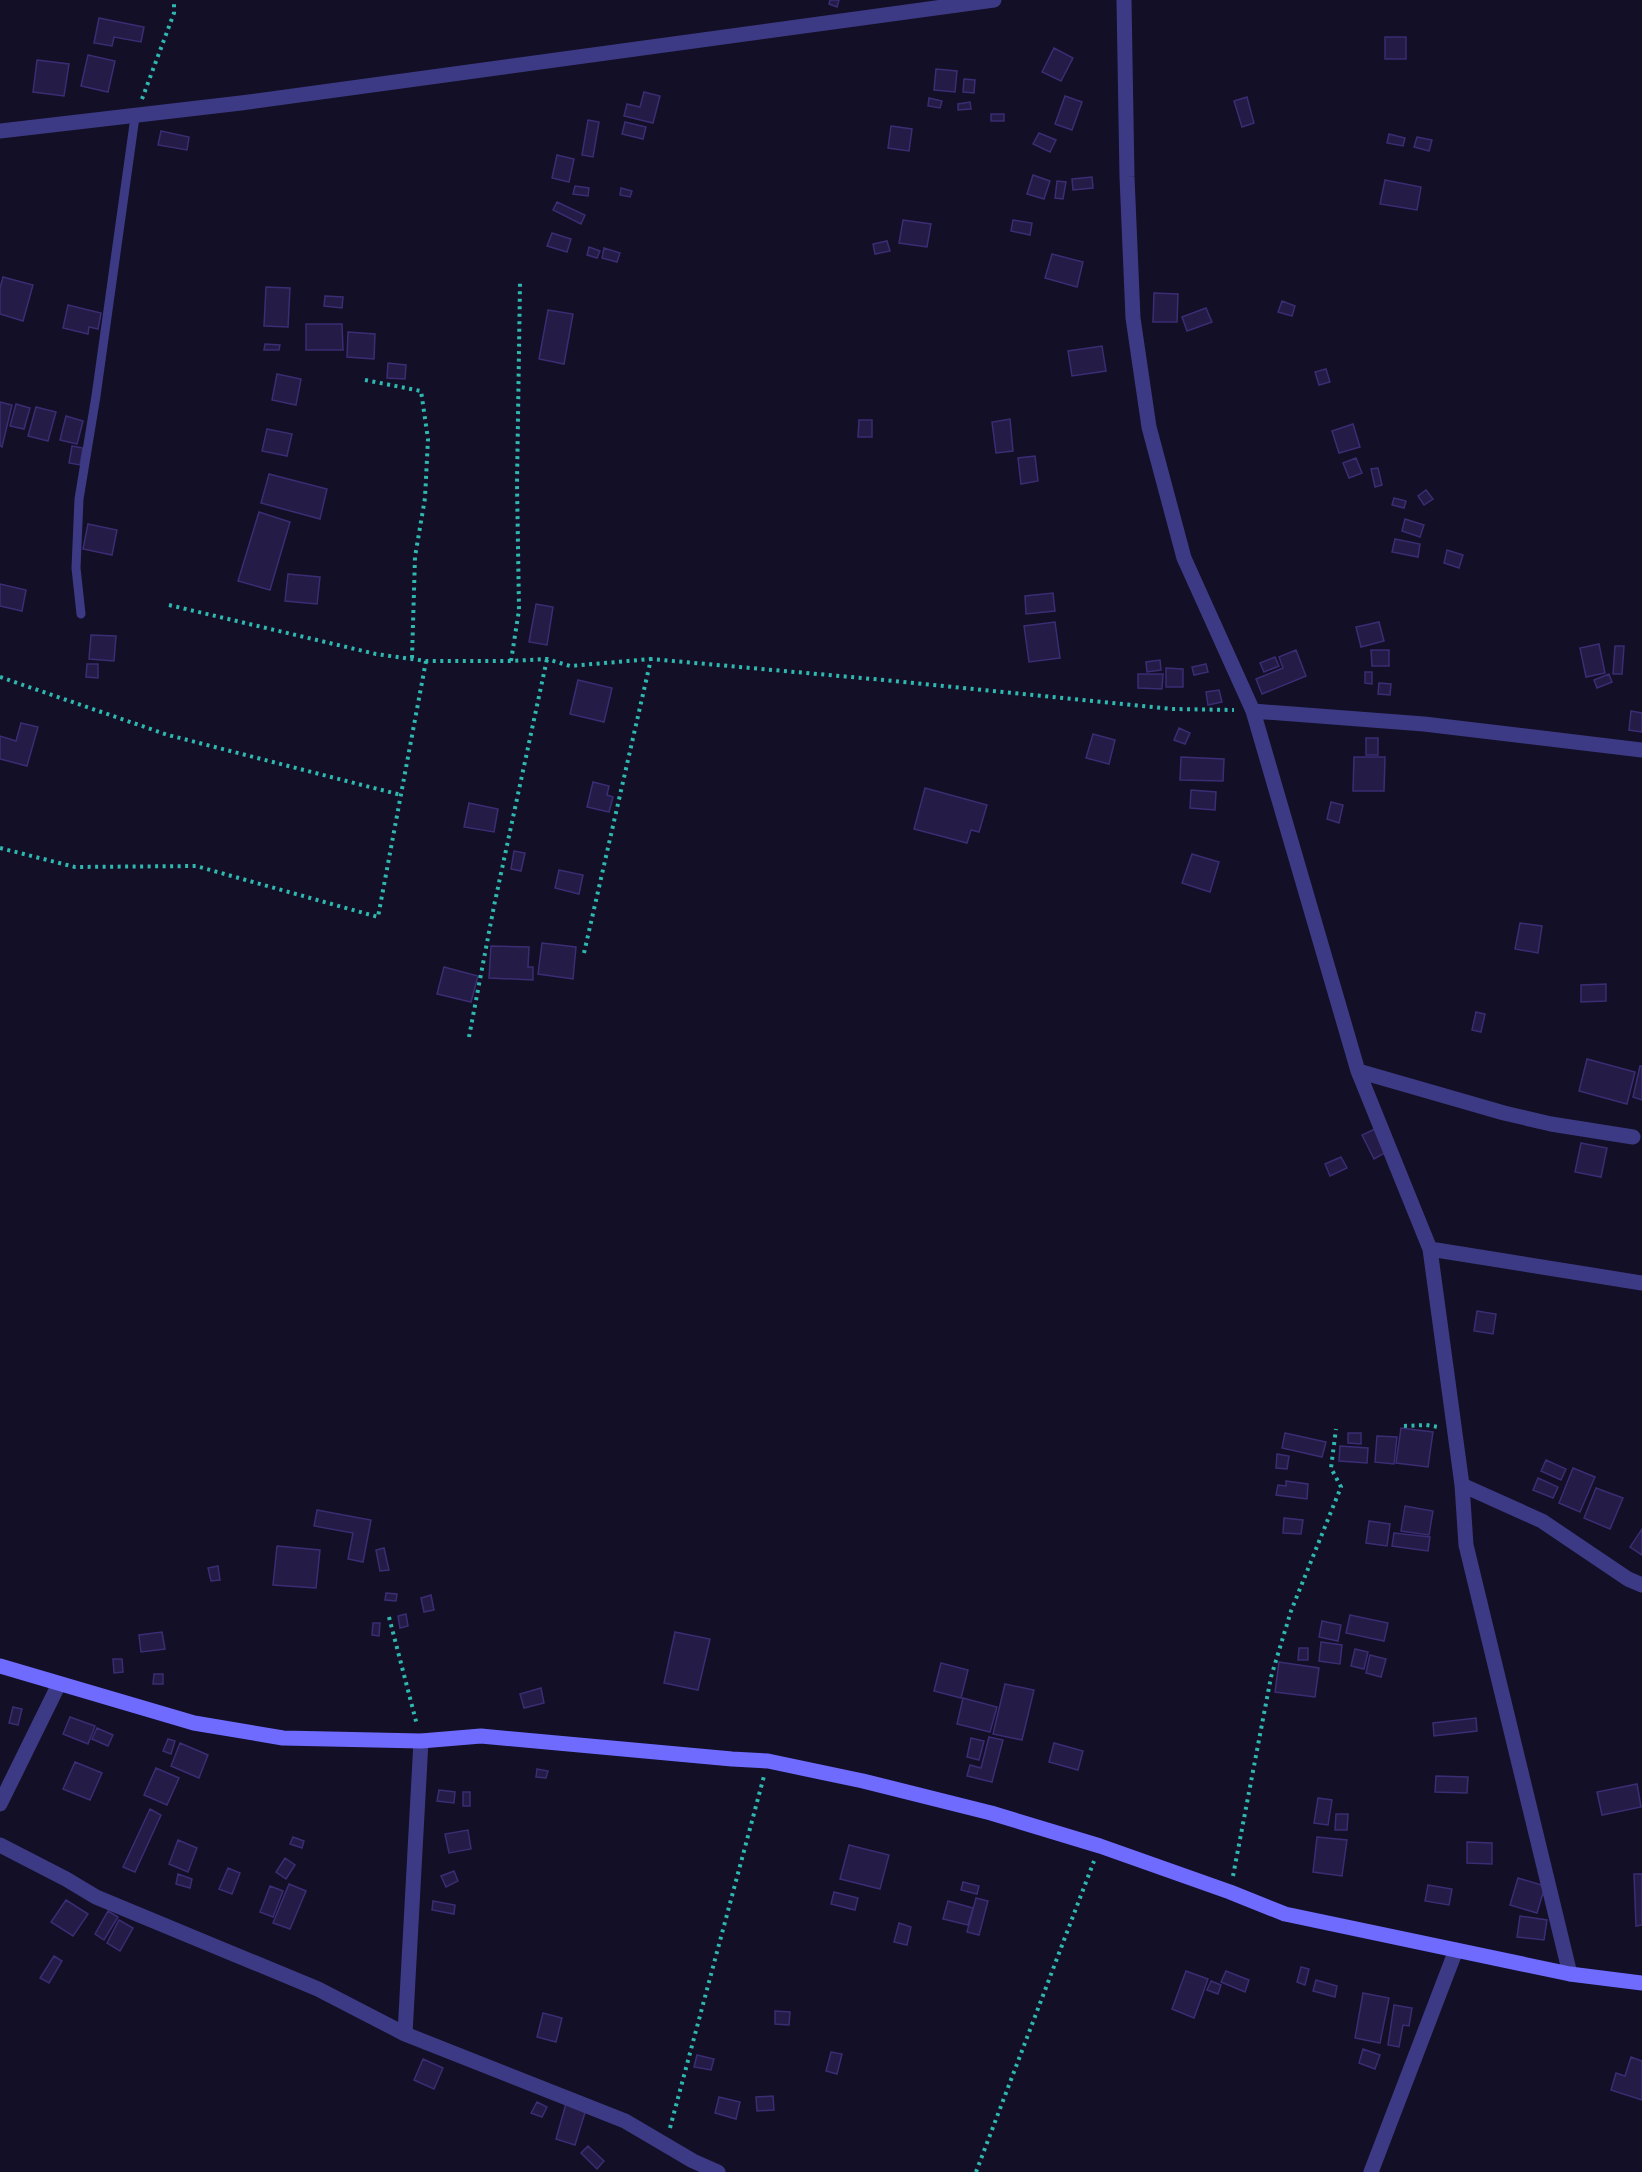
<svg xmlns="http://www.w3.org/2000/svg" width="1642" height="2172" font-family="Figtree,sans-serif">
  <rect width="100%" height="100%" fill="#130f26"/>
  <path fill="#241b47" stroke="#3b2d73" stroke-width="1.5" d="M830,0H839L837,7L829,4Z
    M99,18L144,27L141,42L114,37L112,46L94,43Z
    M1385,37H1406V59H1385Z
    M1054,48L1073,58L1061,81L1042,72Z
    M88,55L115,61L108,92L81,86Z
    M37,60L69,64L64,96L33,92Z
    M936,69L957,71L955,92L934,90Z
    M964,79L975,80L974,93L963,92Z
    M644,92L660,96L653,123L624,116L627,104L640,107Z
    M1065,96L1082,102L1072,130L1055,124Z
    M1247,97L1254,123L1242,127L1234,101Z
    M929,98L942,101L940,108L928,106Z
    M970,102L971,109L958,110V104Z
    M991,114H1004V121H991Z
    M588,120L599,122L593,157L582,155Z
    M625,122L646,127L643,139L622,134Z
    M891,126L912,129L909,151L888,148Z
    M161,131L189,137L187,150L158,145Z
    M1039,133L1056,140L1050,152L1033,144Z
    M1389,134L1405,138L1403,146L1387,143Z
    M1417,137L1432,140L1429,151L1414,147Z
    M557,155L574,159L569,182L552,178Z
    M1033,175L1050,181L1044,199L1027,194Z
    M1092,177L1093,188L1073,190L1072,179Z
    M1385,180L1421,187L1417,210L1380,204Z
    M1057,181L1066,182L1063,199L1055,198Z
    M575,186L589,188L588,196L573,194Z
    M621,188L632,191L630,197L620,195Z
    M557,202L585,215L581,224L553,210Z
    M903,220L931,224L927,247L899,243Z
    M1013,220L1032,223L1030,235L1011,231Z
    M552,233L571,239L567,252L547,246Z
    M887,241L890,251L875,254L873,244Z
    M589,247L600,251L597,258L587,255Z
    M604,248L620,253L617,262L602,258Z
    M1052,254L1083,262L1077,287L1045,278Z
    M3,277L33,285L23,321L0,314V288Z
    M266,287L290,288L288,327L264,326Z
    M1154,293L1178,294L1177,322H1153Z
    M325,296L343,297L342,308L324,306Z
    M1282,301L1295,306L1292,316L1278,312Z
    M68,305L101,313L98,329L89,327L88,334L63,328Z
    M1206,308L1212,322L1187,331L1182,317Z
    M548,310L573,314L564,364L539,359Z
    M306,324H342L343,350H306Z
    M348,332L375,334L374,359L347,357Z
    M265,344L280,345L279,350H264Z
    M1102,346L1106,371L1072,376L1068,351Z
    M388,363L406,365L405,379L387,378Z
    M1326,369L1330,382L1319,385L1315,372Z
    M277,374L301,379L296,405L272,400Z
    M0,402L12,405L2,447L0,446Z
    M16,404L30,408L24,429L10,426Z
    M36,407L56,412L48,441L28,436Z
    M66,416L83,421L77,444L60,440Z
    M1010,419L1013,451L996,453L992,422Z
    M859,420H872V437H858Z
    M1353,424L1360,447L1339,453L1332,431Z
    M267,429L292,434L287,456L262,451Z
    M72,446L83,448L80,465L69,463Z
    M1035,456L1038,481L1021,484L1018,458Z
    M1356,458L1362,473L1349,478L1343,463Z
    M1378,468L1382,485L1375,487L1371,469Z
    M269,474L327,489L320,519L261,503Z
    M1426,490L1433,499L1424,505L1418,496Z
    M1394,498L1406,501L1404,508L1392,505Z
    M259,512L290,522L270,590L238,581Z
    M1405,519L1424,525L1420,537L1402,531Z
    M88,524L117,530L112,555L83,549Z
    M1395,539L1420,544L1418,557L1392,552Z
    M1447,550L1463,555L1459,568L1444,563Z
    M288,574L320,577L317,604L285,601Z
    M0,584L26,590L22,611L0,606Z
    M1053,593L1055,611L1026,614L1025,596Z
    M536,604L553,607L547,645L529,642Z
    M1055,622L1060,658L1029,662L1024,626Z
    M1379,622L1384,641L1361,647L1356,627Z
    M91,635L116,636L114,661L89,659Z
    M1599,644L1605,673L1586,677L1580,648Z
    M1615,646H1624L1622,674H1613Z
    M1296,650L1306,676L1262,694L1256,679L1283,668L1279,657Z
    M1371,650H1389V666H1372Z
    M1275,657L1279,666L1264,672L1260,663Z
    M1160,660L1161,670L1147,672L1146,662Z
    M87,664H98V678L86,677Z
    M1206,664L1208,672L1194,675L1192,667Z
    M1166,668L1183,669V687H1166Z
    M1365,672H1372V684L1365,683Z
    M1138,674H1163L1162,689L1138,688Z
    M1609,674L1612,682L1597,688L1594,680Z
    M578,680L612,688L604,722L570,714Z
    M1379,683L1391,684L1390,695L1378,694Z
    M1219,690L1222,702L1208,705L1206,692Z
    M1631,711L1642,713V732L1629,730Z
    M21,723L38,727L27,766L0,759V736L16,741Z
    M1179,728L1190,733L1185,744L1174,740Z
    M1093,734L1115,740L1109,764L1086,758Z
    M1366,738H1378V755H1366Z
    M1181,757L1224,759L1223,781L1180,780Z
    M1354,757H1385L1384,791H1353Z
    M593,782L609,786L607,795L613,797L609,812L587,807Z
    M925,788L987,805L979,832L971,830L967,843L914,829Z
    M1191,790L1216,792L1215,810L1190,808Z
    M1331,802L1343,805L1339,823L1327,819Z
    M469,803L498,809L494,832L464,827Z
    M514,851L525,853L521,871L511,869Z
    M1192,854L1219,862L1210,892L1182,883Z
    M559,870L583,875L579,894L555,888Z
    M1520,923L1542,926L1538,953L1515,949Z
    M542,943L576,947L573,979L538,974Z
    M491,946L529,947L528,967H533V980L489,978Z
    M444,967L478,976L471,1002L437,994Z
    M1606,984V1001L1581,1002V985Z
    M1476,1012L1485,1014L1481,1032L1472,1030Z
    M1587,1059L1635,1072L1627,1104L1579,1091Z
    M1640,1066H1642V1100L1633,1097Z
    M1379,1127L1390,1150L1374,1159L1362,1135Z
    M1581,1143L1607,1148L1601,1177L1575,1172Z
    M1341,1157L1347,1168L1330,1176L1325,1164Z
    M1477,1311L1496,1314L1493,1334L1474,1331Z
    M1401,1428L1433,1432L1428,1467L1396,1463Z
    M1285,1433L1326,1442L1322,1457L1282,1448Z
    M1348,1433H1361V1444L1348,1443Z
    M1377,1436L1397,1437L1394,1464L1375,1462Z
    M1340,1446L1368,1448L1367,1463L1339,1461Z
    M1277,1454L1289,1456L1287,1469L1276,1468Z
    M1546,1460L1566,1469L1561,1480L1541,1471Z
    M1573,1468L1595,1477L1580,1512L1559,1503Z
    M1538,1478L1558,1487L1553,1498L1533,1490Z
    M1286,1481L1308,1484L1307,1499L1276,1495L1278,1485L1286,1486Z
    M1596,1488L1623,1498L1610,1529L1584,1518Z
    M1405,1506L1433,1511L1429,1535L1401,1531Z
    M317,1510L371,1520L363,1562L348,1559L353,1533L314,1526Z
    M1284,1518L1303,1520L1301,1534L1283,1533Z
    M1369,1521L1390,1524L1387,1546L1366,1543Z
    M1642,1529V1555L1630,1547Z
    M1394,1533L1430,1537L1428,1551L1392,1546Z
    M277,1546L320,1550L316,1588L273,1585Z
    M384,1548L389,1570L380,1571L376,1550Z
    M218,1566L220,1580L211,1581L208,1568Z
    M386,1593L397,1594L396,1601L385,1600Z
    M431,1595L434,1610L424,1612L421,1598Z
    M406,1614L408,1626L400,1628L398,1616Z
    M1350,1615L1388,1623L1384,1641L1346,1633Z
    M1322,1621L1341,1625L1338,1641L1319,1637Z
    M373,1623H380L379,1636L372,1635Z
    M162,1632L165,1649L141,1652L139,1635Z
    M675,1632L710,1639L698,1690L664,1683Z
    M1321,1642L1342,1645L1340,1664L1319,1661Z
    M1299,1648H1308V1660H1298Z
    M1355,1649L1368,1652L1364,1669L1351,1666Z
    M1370,1655L1386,1659L1381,1677L1366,1673Z
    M113,1659H122L123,1672L114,1673Z
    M1279,1662L1319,1668L1315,1697L1275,1692Z
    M941,1663L968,1670L961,1698L934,1691Z
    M154,1674H163V1684H153Z
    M1005,1684L1034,1690L1022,1740L993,1734Z
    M541,1688L544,1703L524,1708L520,1694Z
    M963,1698L997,1707L990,1732L957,1724Z
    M13,1707L22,1709L18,1725L9,1723Z
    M70,1717L95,1726L88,1744L63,1734Z
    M1476,1718L1477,1731L1434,1736L1433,1723Z
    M97,1728L113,1735L108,1746L92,1739Z
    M989,1737L1003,1740L992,1782L967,1776L970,1765L981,1768Z
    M971,1738L984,1741L979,1760L967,1757Z
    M168,1739L175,1741L171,1754L163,1751Z
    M180,1743L208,1755L199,1778L171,1766Z
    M1054,1743L1083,1751L1078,1770L1049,1762Z
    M75,1762L102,1773L90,1800L63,1789Z
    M156,1768L179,1778L167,1805L144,1795Z
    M537,1769L548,1771L546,1778L536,1777Z
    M1436,1776L1468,1777L1467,1793L1435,1792Z
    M1637,1784L1641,1807L1602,1815L1597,1792Z
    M439,1790L455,1792L454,1803L437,1801Z
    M463,1792H470V1806H463Z
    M1318,1798L1332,1800L1328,1825L1314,1823Z
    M150,1809L161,1815L135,1872L123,1867Z
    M1336,1814H1348L1347,1830H1335Z
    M468,1830L471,1849L449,1853L445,1834Z
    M293,1837L304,1841L302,1848L290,1844Z
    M1317,1837L1347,1840L1342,1876L1313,1872Z
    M178,1840L197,1848L188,1872L169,1864Z
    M1467,1842L1492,1843V1864L1467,1863Z
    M849,1845L889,1855L880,1889L840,1879Z
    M285,1858L295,1865L286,1879L276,1872Z
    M228,1868L240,1873L232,1894L219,1889Z
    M454,1871L458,1881L446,1887L441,1876Z
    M178,1874L192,1879L190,1888L176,1884Z
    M1634,1874H1642V1925L1636,1926Z
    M1518,1878L1545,1886L1537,1913L1510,1905Z
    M963,1882L979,1886L977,1894L961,1890Z
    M289,1884L306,1891L290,1929L273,1923Z
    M1428,1885L1452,1889L1449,1905L1425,1901Z
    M270,1886L283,1891L273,1917L260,1912Z
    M834,1892L858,1898L855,1910L831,1904Z
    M976,1898L988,1901L979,1935L967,1932Z
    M66,1900L88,1914L73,1936L51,1922Z
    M433,1901L455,1905L454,1914L432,1910Z
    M948,1901L973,1908L968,1925L943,1919Z
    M108,1911L118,1917L104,1940L95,1934Z
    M1520,1916L1547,1920L1544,1940L1517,1937Z
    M119,1920L133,1928L120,1951L107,1943Z
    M899,1923L911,1927L907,1945L894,1942Z
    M54,1956L62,1961L49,1983L40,1978Z
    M1301,1967L1309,1969L1305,1985L1297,1982Z
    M1186,1971L1208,1979L1194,2018L1172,2009Z
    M1226,1971L1249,1980L1245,1992L1221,1982Z
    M1316,1980L1337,1986L1335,1997L1313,1991Z
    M1211,1981L1221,1985L1218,1994L1207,1990Z
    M1363,1993L1389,1998L1380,2043L1355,2038Z
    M1394,2005L1412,2008L1409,2026L1403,2025L1399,2047L1388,2045Z
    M775,2011L790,2012L789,2025L775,2024Z
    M543,2013L562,2018L556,2042L537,2037Z
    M1363,2049L1380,2055L1375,2069L1359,2063Z
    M831,2052L842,2054L837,2074L826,2071Z
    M697,2055L714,2059L711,2070L694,2067Z
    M1631,2057L1642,2061V2100L1611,2090L1616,2073L1625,2076Z
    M423,2059L443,2068L434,2089L414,2080Z
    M773,2096L774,2110L757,2111L756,2097Z
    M719,2097L740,2102L736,2119L715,2113Z
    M567,2100L587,2106L575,2145L556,2139Z
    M537,2102L547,2107L542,2117L531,2113Z
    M588,2146L604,2161L597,2169L581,2153Z"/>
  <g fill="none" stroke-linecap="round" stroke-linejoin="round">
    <path stroke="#2fb8b0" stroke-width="4" stroke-dasharray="3 4.5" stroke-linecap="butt" d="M142,99L174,13V0
      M365,380L421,391L428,439L425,498L415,557L412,658
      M169,605L376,654L426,661H511L547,659L570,666L651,659
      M511,661L519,610L517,484L520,283
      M0,677L168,735L401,795
      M0,848L75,867L196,866L378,917L426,661
      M584,953L651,659L884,680L1172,709L1234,710
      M469,1037L494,906L547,659
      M1404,1426L1426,1425L1439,1427
      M389,1617L417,1725
      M1233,1876L1271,1677L1291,1611L1341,1487L1331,1468L1336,1429
      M670,2128L764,1776
      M976,2172L1094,1861"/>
    <path stroke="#3d3a85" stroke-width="9" d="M81,614L76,568L79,499L96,396L135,117"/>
    <path stroke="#3d3a85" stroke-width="15" d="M1124,0L1127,177L1133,318L1149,427L1184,558L1253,711L1358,1071L1430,1249L1462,1485L1466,1545L1570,1974
      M0,131L241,103L994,0
      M1253,711L1424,724L1642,750
      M1358,1071L1504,1113L1551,1124L1633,1137
      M1430,1249L1642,1283
      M1462,1485L1542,1521L1628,1579L1642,1585
      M0,1804L59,1684
      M0,1845L66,1879L96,1897L318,1989L405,2034L625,2121L693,2161L718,2172
      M405,2034L421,1741
      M1371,2172L1456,1950"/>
    <path stroke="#6f6bff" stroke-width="15" d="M0,1666L194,1723L283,1738L421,1741L481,1736L732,1759L768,1761L863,1781L991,1813L1100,1846L1230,1892L1285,1914L1570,1974L1642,1983"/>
  </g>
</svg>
